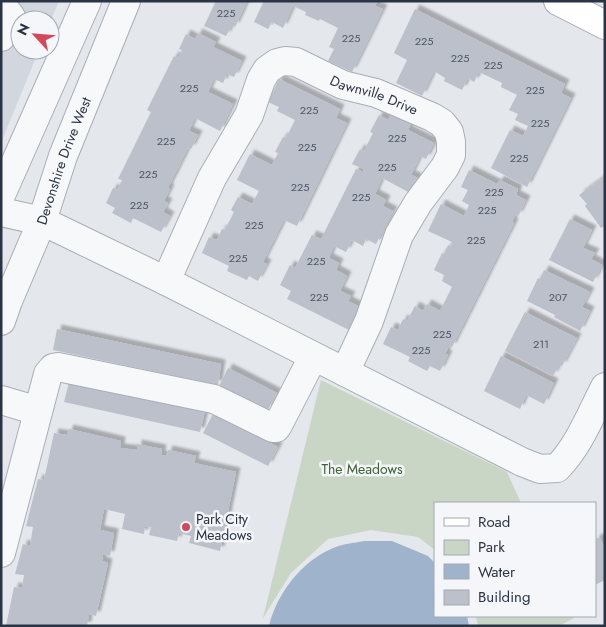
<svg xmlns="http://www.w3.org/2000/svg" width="606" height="627" font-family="Jost,sans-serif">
  <defs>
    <filter id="shadow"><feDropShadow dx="4.5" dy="-4.5" stdDeviation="1" flood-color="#0004"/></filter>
  </defs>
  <rect width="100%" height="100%" fill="#e4e7ec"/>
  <path fill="#d2d6de" d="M1,1H59L50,22V20H20V50H39L1,143Z"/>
  <path fill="#c9d6c5" d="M321,380L507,472L521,503H435V550L418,537L371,530L328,539L291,573L263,618Z
    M476,616H573L574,618L559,626H478Z"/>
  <path fill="#9fb4cc" d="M364,541H392L428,556L435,563V616H467L469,626H269C277,593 302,561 333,548C342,544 354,543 364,541Z"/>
  <path fill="#bbc0ca" filter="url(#shadow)" d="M216,1H247L235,27L232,25L226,36L204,26Z
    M264,1H377L375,6L383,9L352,72L328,61L334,49L329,47L338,28L320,19L319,21L305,15L306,12L293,6L283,28L272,22L268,29L254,22Z
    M415,9L565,84L561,93L571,98L527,187L491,168L510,130L523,136L528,126L515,120L518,114L509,110L517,95L501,87L502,83L479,72L474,82L468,78L462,90L444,81L445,78L434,71L422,96L396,83L407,60L394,53Z
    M198,33L216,42L213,47L242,61L234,77L227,74L223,83L214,79L208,92L233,104L220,131L195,118L189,131L198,135L191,149L188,148L168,188L170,189L164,201L168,203L163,212L170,216L161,232L133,218L131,223L112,213L115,208L106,203L113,188L117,190L122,180L118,179L151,112L147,110L174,56L178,58L182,50L179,49L186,34L195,39Z
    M279,79L340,109L336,118L347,123L297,226L284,220L263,262L267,264L258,281L249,276L247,280L227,271L229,266L202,253L209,237L217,240L222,229L225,230L234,212L231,210L238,197L252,204L259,191L237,180L250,154L272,165L278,153L275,152L283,137L286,138L295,120L277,111L279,107L268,102Z
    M391,114L411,124L408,130L434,143L426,159L420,156L411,175L418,178L410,193L382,178L375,194L386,200L383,206L393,211L376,244L366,239L363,246L352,240L346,252L334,246L329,258L339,263L336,270L347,276L340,291L351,296L348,301L360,307L349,330L287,299L291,291L280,285L290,265L295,268L312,235L321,239L356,169L363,172L364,169L352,164L360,149L364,151L373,133L370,132L379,115L388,120Z
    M469,170L497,184L500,180L518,189L516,195L526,200L518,216L516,214L512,222L514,223L452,347L449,346L445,354L448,355L440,371L430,366L427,371L408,361L410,357L383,344L391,327L398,330L403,319L407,321L415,306L423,311L427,304L440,311L452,287L442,281L444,275L434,270L442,253L444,254L448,245L451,246L452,242L428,231L441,204L464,216L469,205L462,201L468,190L461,187Z
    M605,176V226L601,228L585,206L587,204L579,195Z
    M570,219L592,230L583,248L595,253L591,259L602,265L593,282L549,260Z
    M544,270L590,292L582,307L590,311L580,331L554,317L555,315L527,301L538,278L540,279Z
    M525,312L577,338L562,366L559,365L553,376L505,351Z
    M57,329L221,364L218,385L53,350Z
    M501,356L554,383L544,404L526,395L520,409L484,391Z
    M228,368L277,393L268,410L219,386Z
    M69,382L205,411L200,432L64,402Z
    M213,414L278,447L268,466L203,433Z
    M69,429L121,441L120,448L137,450V444L162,449L161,455L166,456L168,450L196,456L194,463L236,472L220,551L189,543L191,536L179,533L177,541L149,535L151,527L145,526L144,534L122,529L125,514L104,509L100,530L114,533L110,556L103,554L102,561L108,563L96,616L89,614L87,626H6L14,587L22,588L24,575L15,574L23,544L30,546L33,527L26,526L38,479L44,480L54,433L67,435Z
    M599,537L605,548V580L595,585V540Z"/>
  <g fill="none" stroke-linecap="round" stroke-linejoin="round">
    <defs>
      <g id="minor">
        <path d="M1,4L11,17L1,37"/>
        <path d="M1,195L87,1"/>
        <path d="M1,212L42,221L69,234L166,281L522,462L540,469L557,468C579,446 591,414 605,387"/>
        <path id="s1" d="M166,281L212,178L249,115L261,80L267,70L277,63L285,61L296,62L343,85L376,93L432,117L442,123L449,132L451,142V155L445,167L418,203L399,235L369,321L345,372"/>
        <path id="s2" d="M1,321L8,301L42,221L63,156L126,1"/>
        <path d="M1,400L38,411"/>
        <path d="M1,553L48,374L53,368L58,367L214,399L273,428H276L278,425L313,357"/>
      </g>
      <path id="major" d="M558,1L605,25"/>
    </defs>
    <use href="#minor" stroke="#a9aeb7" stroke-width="30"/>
    <use href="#major" stroke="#a3abb8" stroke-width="30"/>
    <use href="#minor" stroke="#f7f8fa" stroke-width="28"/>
    <use href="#major" stroke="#fff" stroke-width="28"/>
  </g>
  <circle fill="#d1495b" stroke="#f4f6f9" stroke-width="2" cx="186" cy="527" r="5"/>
  <g text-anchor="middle" stroke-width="5" stroke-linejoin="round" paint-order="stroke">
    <g font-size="11" fill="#4f5766">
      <text x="226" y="17">225</text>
      <text x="351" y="42">225</text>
      <text x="424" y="45">225</text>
      <text x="460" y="62">225</text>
      <text x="493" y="69">225</text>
      <text x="189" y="92">225</text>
      <text x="535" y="94">225</text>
      <text x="309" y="114">225</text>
      <text x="540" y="127">225</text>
      <text x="397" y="142">225</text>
      <text x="166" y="145">225</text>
      <text x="307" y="151">225</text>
      <text x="519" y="162">225</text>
      <text x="387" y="171">225</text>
      <text x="148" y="178">225</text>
      <text x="300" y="191">225</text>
      <text x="494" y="196">225</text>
      <text x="361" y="201">225</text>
      <text x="139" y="209">225</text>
      <text x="487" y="214">225</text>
      <text x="254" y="229">225</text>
      <text x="476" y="244">225</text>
      <text x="238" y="262">225</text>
      <text x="316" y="265">225</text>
      <text x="319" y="301">225</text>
      <text x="558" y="301">207</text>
      <text x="442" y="338">225</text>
      <text x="541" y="348">211</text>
      <text x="421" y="354">225</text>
    </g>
    <g font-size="14" fill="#2b3445" stroke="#f4f6f9">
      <text dy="5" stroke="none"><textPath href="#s1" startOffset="351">Dawnville Drive</textPath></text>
      <text dy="5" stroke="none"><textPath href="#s2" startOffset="172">Devonshire Drive West</textPath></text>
    </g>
    <g font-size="14" fill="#3f6138" stroke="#f4f6f9">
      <text x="362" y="474">The Meadows</text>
    </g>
    <g font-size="14" fill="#2b3445" stroke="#f4f6f9" text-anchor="start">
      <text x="196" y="524">Park City<tspan x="196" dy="16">Meadows</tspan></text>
    </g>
  </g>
  <rect width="606" height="627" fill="none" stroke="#2b3445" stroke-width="5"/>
  <rect x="434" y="502" width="162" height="115" fill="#f4f6f9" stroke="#a4a8b1"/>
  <rect x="444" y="518" width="25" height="8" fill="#ffffff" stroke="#a4a8b1"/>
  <text x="478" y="527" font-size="15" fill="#2b3445">Road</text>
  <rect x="444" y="540" width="25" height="15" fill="#c9d6c5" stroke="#a4a8b1"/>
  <text x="478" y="552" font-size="15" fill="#2b3445">Park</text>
  <rect x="444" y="564" width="25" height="15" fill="#9fb4cc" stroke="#a4a8b1"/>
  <text x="478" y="577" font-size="15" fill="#2b3445">Water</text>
  <rect x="444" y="590" width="25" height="15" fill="#bbc0ca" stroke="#a4a8b1"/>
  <text x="478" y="602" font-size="15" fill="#2b3445">Building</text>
  <g transform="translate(35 35) rotate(296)"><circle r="24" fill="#f4f6f9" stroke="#a4a8b1"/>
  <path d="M0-4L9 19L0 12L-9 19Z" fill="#d1495b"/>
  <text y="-8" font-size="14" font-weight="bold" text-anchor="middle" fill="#2b3445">N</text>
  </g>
</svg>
